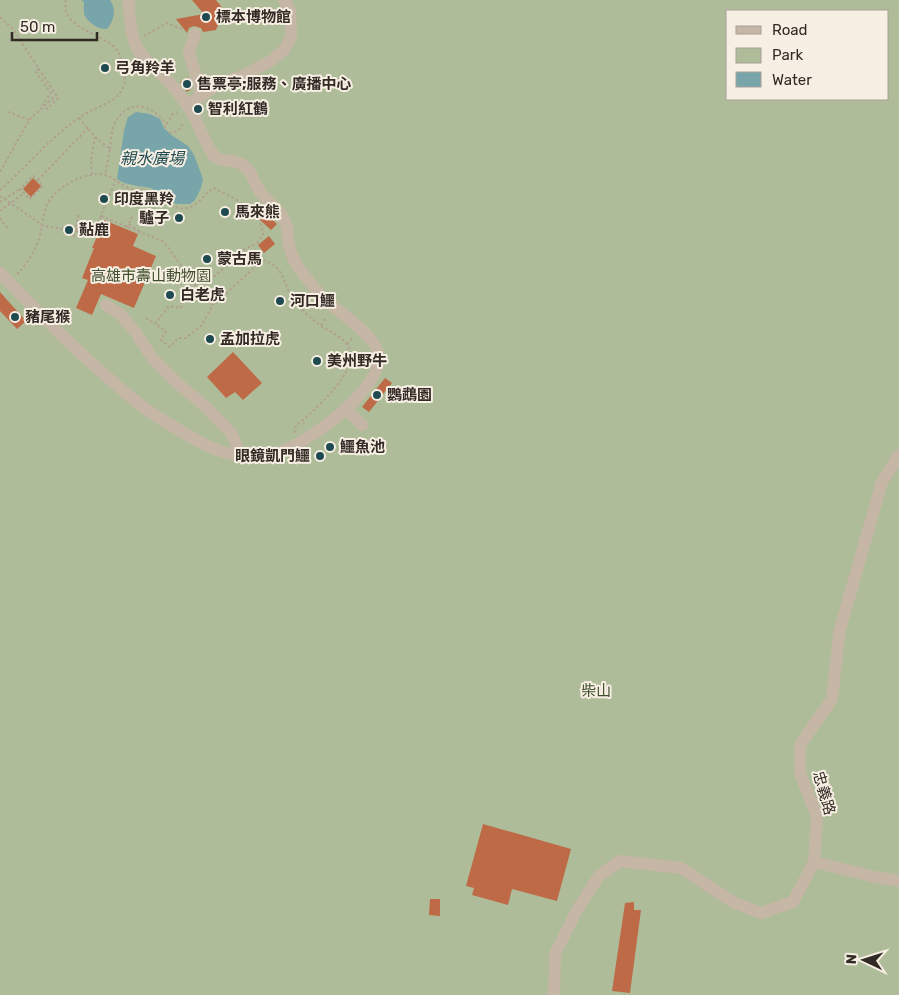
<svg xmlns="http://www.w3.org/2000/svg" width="899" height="995" font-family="Rubik,'Noto Sans TC',sans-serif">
  <rect width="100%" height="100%" fill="#efe5d8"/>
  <path fill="#aebc99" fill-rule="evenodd" d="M0,0H899V995H0ZM728,11H888V99H728Z"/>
  <path fill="#78a5aa" d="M81,0H110C117,9 114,21 107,29C99,30 89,23 85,16C83,12 84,6 84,2Z
    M136,112L150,114L160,119L164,128L170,134L188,146L194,155L203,179L201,188L195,200L190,204H176L151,188L137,186L124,183L117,179L124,130L128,117Z"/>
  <path fill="#be6a46" d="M192,0H216L224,10L216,30L203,32L201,28L194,26L189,28L187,33L176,19L204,14Z
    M188,77L191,89L187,92L180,82Z
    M33,178L41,186L31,197L23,189Z
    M265,213L277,224L271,230L260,220Z
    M104,220L138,234L133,246L156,256L134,308L101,294L92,315L76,308L88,280L82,278L94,248H92Z
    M269,236L275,244L264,253L258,245Z
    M0,292L26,321L17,329L0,311Z
    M233,352L262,383L243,400L235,392L226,398L207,377Z
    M385,378L392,383L369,412L362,407Z
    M483,824L571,849L557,901L512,889L508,905L472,895L474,888L466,886Z
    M430,899H440V916L429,915Z
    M634,902V910H641L630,993L612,991L625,903Z"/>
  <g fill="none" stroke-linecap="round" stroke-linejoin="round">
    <path stroke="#b1a08f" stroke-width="2" stroke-dasharray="2.5 2.5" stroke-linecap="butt" d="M144,36L167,23L184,30
      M39,69L35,71L51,93L43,104L47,109L58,98L56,95
      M8,112L29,120
      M79,118L95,137L110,149L105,175
      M164,128L173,114L177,112
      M169,133C176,132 182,130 183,122
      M110,149C111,142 111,132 114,125C126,98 152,103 166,124
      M92,174L91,160L95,137
      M33,176L43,186L30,199L20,189Z
      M38,180L88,128
      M0,190C28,166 54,133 85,114C99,105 117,103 124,86C126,80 124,74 122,68C121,63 121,57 119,53C108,33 59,30 66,0
      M0,202L20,189
      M0,211L24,193
      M0,218L9,230
      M129,224L140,232
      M76,228L88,234
      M127,228L132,217
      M93,234L108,237
      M74,237L79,214
      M17,274C27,264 37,248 40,235C43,221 43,207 53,196C64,183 92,169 108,176C116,179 123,187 131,189C137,190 144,189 150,191C163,196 171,211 187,208C199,206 204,193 214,188L237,200L260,220L263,235L257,243L245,249L199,290L213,305L263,260C288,268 282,288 297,304C303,311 310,317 317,323C326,330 338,334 346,343C366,366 317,407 302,421L304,424
      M199,290L184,291L181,308L169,306L155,324L166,331L161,340L170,347L178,338H186L201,326L213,305
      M146,318L155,324
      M321,325L327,317
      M347,344L353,337
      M294,433L296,425L302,421"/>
    <path stroke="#c6b6a5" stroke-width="12" d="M195,34L189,52L190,57L199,85L201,97
      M187,105L216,86L244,75L271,61L284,50L291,37L290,10L284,0
      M0,273C36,310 73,348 113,382C127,394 141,407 158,417C192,438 220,459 262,457C294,455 388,389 378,352C373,335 342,314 328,302C321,296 315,289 309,281C300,271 291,258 289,244C287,232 288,223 280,213C275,205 266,200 260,192C255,184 251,170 243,165C233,158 220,164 213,154C203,141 199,122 189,108C182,98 174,87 165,78C156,69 146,62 139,51C131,40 129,13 129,0
      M106,305L120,314L136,333L153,359L176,382L206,407L232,434L241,457
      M346,409L362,425
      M814,862L875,877L899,881
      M554,995L555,954L577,910L599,876L620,861L681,868L733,902L761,913L793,902L814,862L817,817L800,773V745L832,699L839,633L882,482L899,455"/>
    <path stroke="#b1a08f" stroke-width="2" stroke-dasharray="2.5 2.5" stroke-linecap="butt" d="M0,17L13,29L56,95L29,120L0,172
      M0,196L44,226L93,234L116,180
      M101,216L164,242L199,290"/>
  </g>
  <g fill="#1e4a50" stroke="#f7efe3" stroke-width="2">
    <circle cx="206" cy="17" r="5"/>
    <circle cx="105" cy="68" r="5"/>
    <circle cx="187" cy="84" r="5"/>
    <circle cx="198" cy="109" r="5"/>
    <circle cx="104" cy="199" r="5"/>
    <circle cx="225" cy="212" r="5"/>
    <circle cx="179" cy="218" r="5"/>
    <circle cx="69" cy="230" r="5"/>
    <circle cx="207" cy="259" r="5"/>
    <circle cx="170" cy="295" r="5"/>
    <circle cx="280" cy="301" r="5"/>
    <circle cx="15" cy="317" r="5"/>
    <circle cx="210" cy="339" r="5"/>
    <circle cx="317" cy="361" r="5"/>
    <circle cx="377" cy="395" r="5"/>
    <circle cx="330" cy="447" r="5"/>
    <circle cx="320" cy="456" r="5"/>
  </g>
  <g text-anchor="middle" stroke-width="4" stroke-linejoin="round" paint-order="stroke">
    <g font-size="15" font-weight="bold" fill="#322a25" stroke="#f7efe3" text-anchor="start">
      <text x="216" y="22">標本博物館</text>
      <text x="115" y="73">弓角羚羊</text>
      <text x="197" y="89">售票亭;服務、廣播中心</text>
      <text x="208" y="114">智利紅鶴</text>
      <text x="114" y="204">印度黑羚</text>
      <text x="235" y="217">馬來熊</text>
      <text x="169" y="223" text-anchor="end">驢子</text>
      <text x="79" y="235">黇鹿</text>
      <text x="217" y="264">蒙古馬</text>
      <text x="180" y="300">白老虎</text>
      <text x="290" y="306">河口鱷</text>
      <text x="25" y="322">豬尾猴</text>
      <text x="220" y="344">孟加拉虎</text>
      <text x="327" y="366">美州野牛</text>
      <text x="387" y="400">鸚鵡園</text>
      <text x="340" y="452">鱷魚池</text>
      <text x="310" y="461" text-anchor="end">眼鏡凱門鱷</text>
    </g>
    <g font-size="15" fill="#3f4e2b" stroke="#f7efe3">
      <text x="151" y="281">高雄市壽山動物園</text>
      <text x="596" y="696">柴山</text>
    </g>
    <g font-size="15" fill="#322a25" stroke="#f7efe3">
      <text transform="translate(824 793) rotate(74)" y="5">忠義路</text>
    </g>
    <g font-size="16" font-style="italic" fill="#1e4a50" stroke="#f7efe3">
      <text x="152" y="164">親水廣場</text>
    </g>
  </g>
  <rect x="726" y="10" width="162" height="90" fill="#f7efe3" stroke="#a8a097"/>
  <rect x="736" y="26" width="25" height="8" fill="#c6b6a5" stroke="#a8a097"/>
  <text x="772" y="35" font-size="15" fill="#322a25">Road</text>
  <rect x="736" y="48" width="25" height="15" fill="#aebc99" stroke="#a8a097"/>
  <text x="772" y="60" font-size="15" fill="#322a25">Park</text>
  <rect x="736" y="72" width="25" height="15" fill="#78a5aa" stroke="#a8a097"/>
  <text x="772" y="85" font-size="15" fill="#322a25">Water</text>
  <g transform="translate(864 960) rotate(274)" stroke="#f7efe3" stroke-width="4" paint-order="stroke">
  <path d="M0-4L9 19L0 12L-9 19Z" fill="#322a25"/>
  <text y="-8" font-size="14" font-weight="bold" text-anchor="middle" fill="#322a25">N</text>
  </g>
  <path d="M12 32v8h85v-8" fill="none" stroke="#322a25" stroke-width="2.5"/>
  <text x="20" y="32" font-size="15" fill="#322a25" stroke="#f7efe3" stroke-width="4" paint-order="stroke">50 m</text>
</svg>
